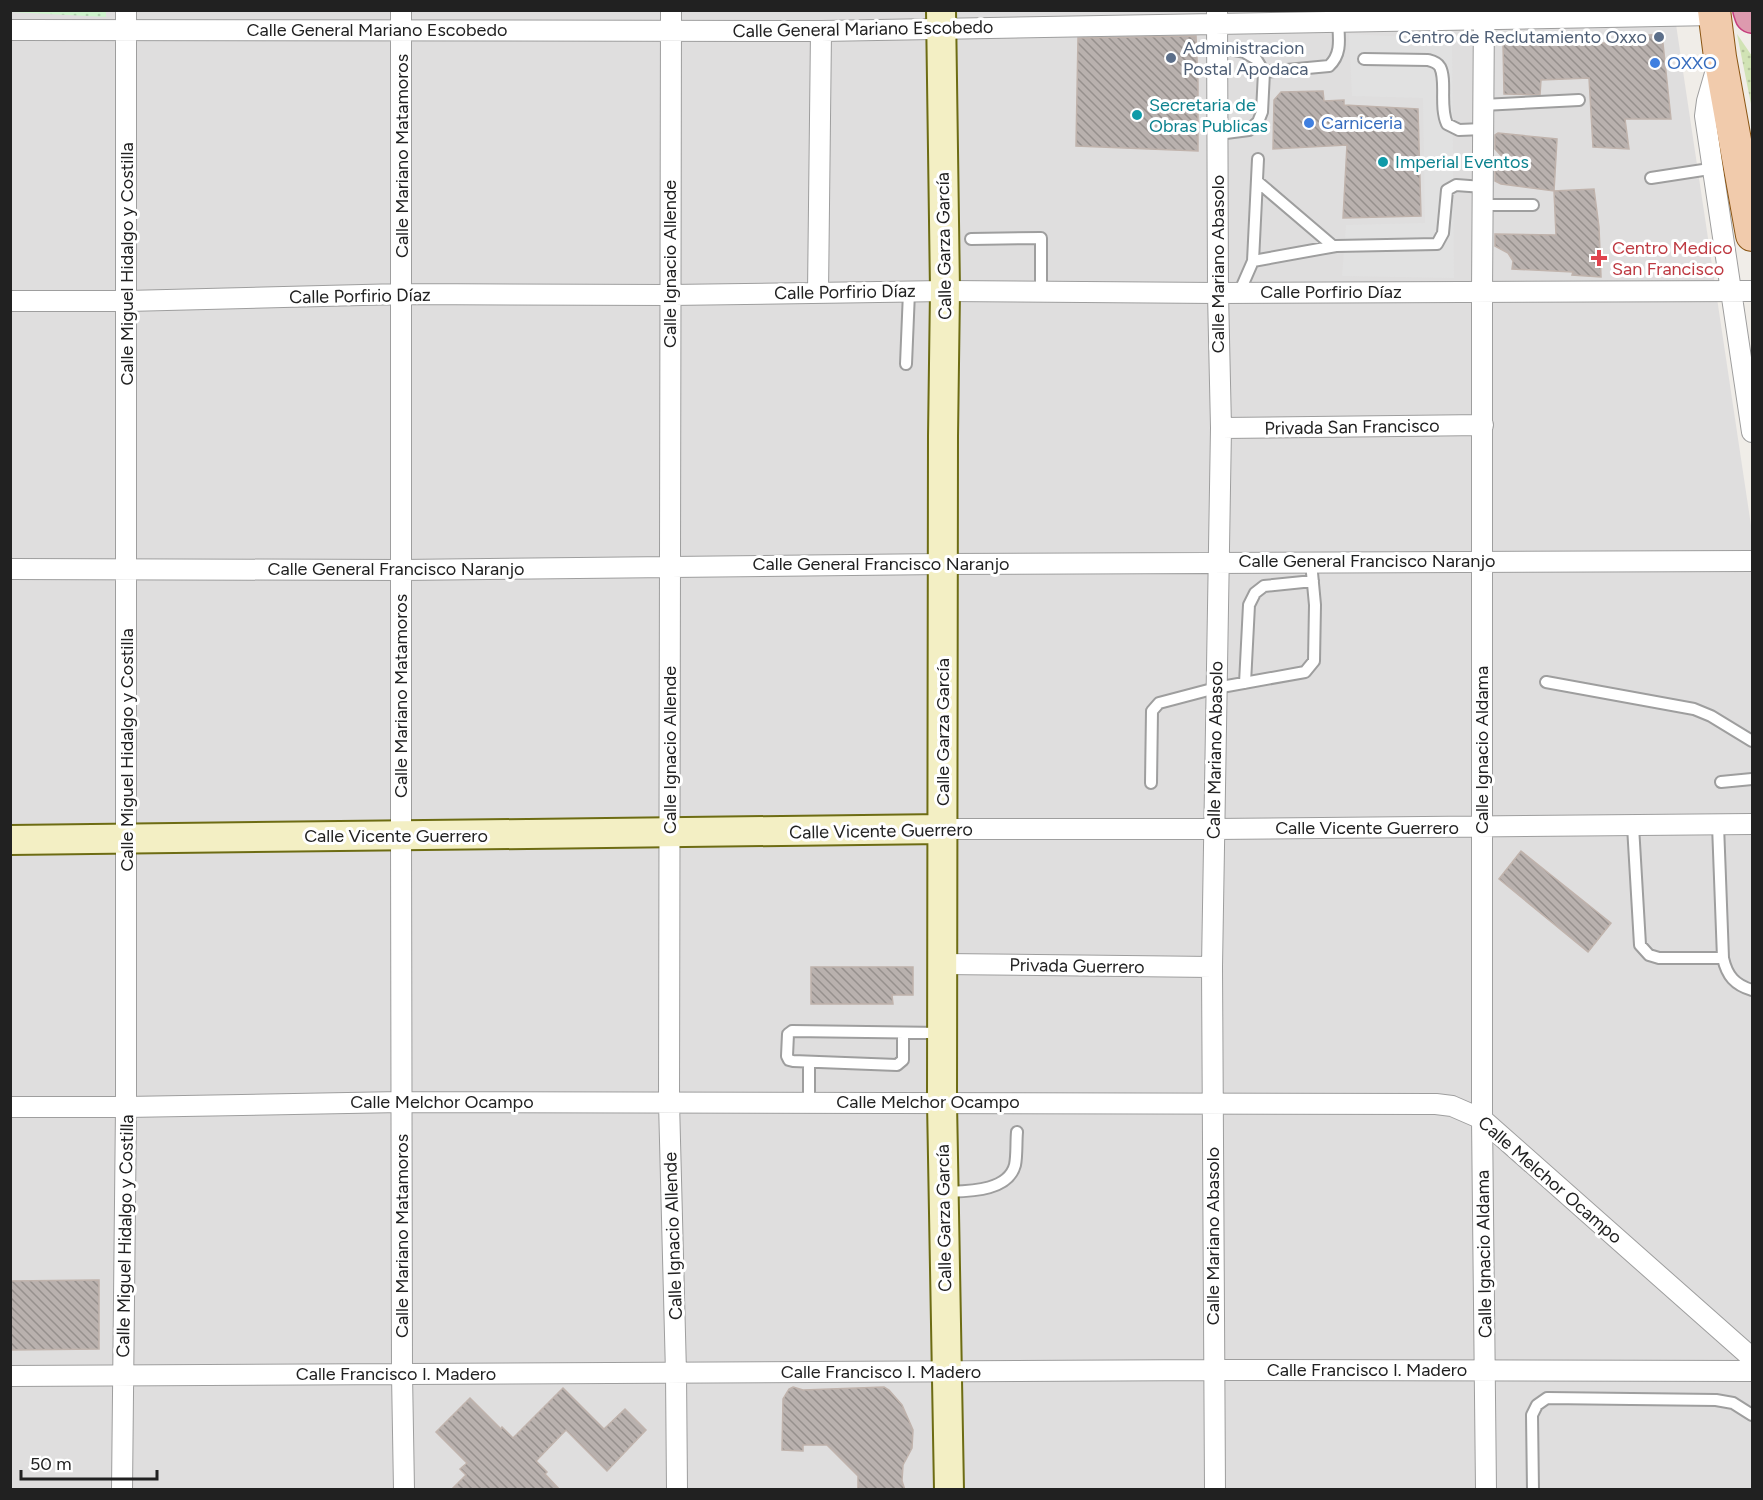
<svg xmlns="http://www.w3.org/2000/svg" width="1763" height="1500" font-family="Figtree,sans-serif">
  <defs>
    <pattern id="grass-dots" width="8" height="8" patternUnits="userSpaceOnUse" patternTransform="scale(1.5)"><rect width="8" height="8" fill="#d1e3b5"/><path d="M2 2h.1M6 6h.1" fill="none" stroke="#b3c29b" stroke-width="1.8" stroke-linecap="round"/></pattern>
    <pattern id="park-dots" width="8" height="8" patternUnits="userSpaceOnUse" patternTransform="scale(1.5)"><rect width="8" height="8" fill="#cdf4cc"/><path d="M2 2h.1M6 6h.1" fill="none" stroke="#b0d1af" stroke-width="1.8" stroke-linecap="round"/></pattern>
    <pattern id="building-back-hatch" width="6" height="6" patternUnits="userSpaceOnUse" patternTransform="scale(1.5)"><rect width="6" height="6" fill="#b9b1ae"/><path d="M-1 5l2 2M0 0l6 6M5-1l2 2" fill="none" stroke="#96908d"/></pattern>
  </defs>
  <rect width="100%" height="100%" fill="#f0ede8"/>
  <path fill="#dfdede" d="M10,11H1674L1752,532V1489H11Z"/>
  <path fill="url(#grass-dots)" d="M1737,34L1752,56V109Z"/>
  <path fill="url(#park-dots)" d="M11,10L106,11V17L11,12Z"/>
  <path fill="#e1e1e1" d="M1349,34L1452,39L1454,278L1342,276L1346,225L1425,223L1423,98L1352,96Z"/>
  <path fill="url(#building-back-hatch)" stroke="#c0b3ac" stroke-width="1.5" d="M1662,34L1671,119H1625L1629,149L1593,147L1589,78L1541,80L1540,95L1504,94L1503,43H1624L1623,37Z
    M1196,36L1198,82V151L1076,146L1078,38Z
    M1323,91L1324,101L1344,100V105L1418,109L1421,216L1343,218L1347,145L1273,149L1274,100L1281,92Z
    M1498,133L1557,139L1554,191L1501,184L1495,181V167L1506,161L1495,149V135Z
    M1594,189L1599,227L1601,277L1572,275L1573,272L1512,269L1513,261L1508,253L1495,246V234L1556,235L1554,191Z
    M1521,851L1611,923L1588,952L1499,879Z
    M811,967H913V995H892L893,1004H811Z
    M99,1280V1349L10,1350V1281Z
    M793,1387L803,1390L884,1387L889,1390L902,1405L913,1430L912,1448L903,1465L902,1481L905,1490H858V1476L827,1445H803V1451L782,1450L783,1399L789,1389Z
    M563,1388L604,1429L625,1409L646,1430L607,1471L566,1430L536,1461L547,1472L545,1474L560,1490H451L466,1475L460,1469L467,1463L436,1432L470,1398L501,1429L502,1427L513,1438Z"/>
  <g fill="none" stroke-linecap="round" stroke-linejoin="round">
    <defs>
      <path id="lane" d="M1364,59L1428,60C1432,61 1437,62 1440,67C1447,81 1439,106 1447,124L1459,130L1483,129
        M1264,72L1329,66C1342,54 1339,39 1338,22
        M1483,105L1579,100
        M1218,134L1249,130L1258,122L1262,112L1264,72L1256,59L1244,52L1218,47
        M1651,178L1716,168
        M1258,182L1333,246
        M1483,205H1533
        M971,239L1041,238V292
        M1253,261L1258,159
        M1239,293L1253,261L1336,246L1437,244L1443,233L1447,190L1456,185L1483,187
        M906,364L909,292
        M1546,682L1694,709L1711,716L1752,741
        M1245,683L1249,605L1255,593L1264,586L1313,581
        M1721,782L1752,779
        M1151,783L1152,711L1159,703L1216,688L1305,672L1314,661L1315,605L1311,562
        M1718,825L1723,958C1727,976 1735,985 1752,990
        M1633,826L1640,945L1649,955L1659,958H1723
        M903,1033V1060L897,1065L793,1061L789,1060L787,1056L788,1034L792,1031L942,1033
        M809,1062V1102
        M945,1192C967,1191 1008,1192 1015,1165C1017,1155 1016,1143 1017,1132
        M1533,1490L1532,1415L1537,1405L1547,1398L1716,1400L1733,1403L1752,1415"/>
      <path id="street" d="M401,10V836L402,1374L404,1490
        M671,10L669,1102L676,1373L677,1490
        M1484,10L1482,292V1119L1486,1490
        M10,30L821,31L1715,15
        M1718,63L1707,101L1705,116L1752,432
        M818,293L821,31
        M10,301H127L402,294L670,295L945,291L1218,293L1752,291
        M1221,428L1483,425
        M10,569L401,570L942,564L1752,561
        M943,829H1213L1752,824
        M943,964L1212,967
        M10,1107H126L401,1102L1436,1104L1452,1106L1482,1119L1752,1358
        M10,1376L1214,1370L1752,1371
        M122,1490L126,1107V10
        M1215,1490L1212,967L1221,428L1218,293L1217,10"/>
      <path id="secondary" d="M941,10L945,291L943,436L942,1102L949,1490
        M10,840L943,829"/>
      <path id="primary" d="M1714,10L1720,57L1752,235"/>
      <path id="highway" d="M1750,10L1752,16"/>
    </defs>
    <use href="#lane" stroke="#9e9e9e" stroke-width="14"/>
    <use href="#street" stroke="#9e9e9e" stroke-width="22"/>
    <use href="#secondary" stroke="#6d6c13" stroke-width="32"/>
    <use href="#primary" stroke="#8b5513" stroke-width="34"/>
    <use href="#highway" stroke="#c63d7c" stroke-width="36"/>
    <use href="#lane" stroke="#fff" stroke-width="10"/>
    <use href="#street" stroke="#fff" stroke-width="20"/>
    <use href="#secondary" stroke="#f3efc4" stroke-width="28"/>
    <use href="#primary" stroke="#f1cbac" stroke-width="32"/>
    <use href="#highway" stroke="#dd9aae" stroke-width="33"/>
  </g>
  <g fill="#5c6f8a" stroke="#fff" stroke-width="2">
    <circle cx="1659" cy="37" r="6"/>
    <circle cx="1171" cy="58" r="6"/>
  </g>
  <g fill="#3f7fe0" stroke="#fff" stroke-width="2">
    <circle cx="1655" cy="63" r="6"/>
    <circle cx="1309" cy="123" r="6"/>
  </g>
  <g fill="#0f9aa8" stroke="#fff" stroke-width="2">
    <circle cx="1137" cy="115" r="6"/>
    <circle cx="1383" cy="162" r="6"/>
  </g>
  <path fill="#e0444e" stroke="#fff" stroke-width="2" d="M1596 249h6v6h6v6h-6v6h-6v-6h-6v-6h6z"/>
  <g text-anchor="middle" stroke-width="6" stroke-linejoin="round" paint-order="stroke">
    <g font-size="18" fill="#212121" stroke="#fff">
      <text transform="translate(863 29) rotate(-1)" y="6">Calle General Mariano Escobedo</text>
      <text x="377" y="36">Calle General Mariano Escobedo</text>
      <text transform="translate(402 156) rotate(-90)" y="6">Calle Mariano Matamoros</text>
      <text transform="translate(944 246) rotate(-91)" y="6">Calle Garza García</text>
      <text transform="translate(127 264) rotate(-90)" y="6">Calle Miguel Hidalgo y Costilla</text>
      <text transform="translate(670 264) rotate(-90)" y="6">Calle Ignacio Allende</text>
      <text transform="translate(1218 264) rotate(-90)" y="6">Calle Mariano Abasolo</text>
      <text transform="translate(845 292) rotate(-1)" y="6">Calle Porfirio Díaz</text>
      <text x="1331" y="298">Calle Porfirio Díaz</text>
      <text transform="translate(360 296) rotate(-1)" y="6">Calle Porfirio Díaz</text>
      <text transform="translate(1352 427) rotate(-1)" y="6">Privada San Francisco</text>
      <text x="1367" y="567">Calle General Francisco Naranjo</text>
      <text x="881" y="570">Calle General Francisco Naranjo</text>
      <text x="396" y="575">Calle General Francisco Naranjo</text>
      <text transform="translate(401 696) rotate(-90)" y="6">Calle Mariano Matamoros</text>
      <text transform="translate(943 732) rotate(-90)" y="6">Calle Garza García</text>
      <text transform="translate(127 750) rotate(-90)" y="6">Calle Miguel Hidalgo y Costilla</text>
      <text transform="translate(670 750) rotate(-90)" y="6">Calle Ignacio Allende</text>
      <text transform="translate(1215 750) rotate(-89)" y="6">Calle Mariano Abasolo</text>
      <text transform="translate(1482 750) rotate(-90)" y="6">Calle Ignacio Aldama</text>
      <text x="1367" y="834">Calle Vicente Guerrero</text>
      <text transform="translate(881 831) rotate(-1)" y="6">Calle Vicente Guerrero</text>
      <text x="396" y="842">Calle Vicente Guerrero</text>
      <text transform="translate(1077 966) rotate(1)" y="6">Privada Guerrero</text>
      <text x="442" y="1108">Calle Melchor Ocampo</text>
      <text x="928" y="1108">Calle Melchor Ocampo</text>
      <text transform="translate(1550 1180) rotate(41)" y="6">Calle Melchor Ocampo</text>
      <text transform="translate(944 1218) rotate(-91)" y="6">Calle Garza García</text>
      <text transform="translate(125 1236) rotate(-89)" y="6">Calle Miguel Hidalgo y Costilla</text>
      <text transform="translate(402 1236) rotate(-90)" y="6">Calle Mariano Matamoros</text>
      <text transform="translate(673 1236) rotate(-92)" y="6">Calle Ignacio Allende</text>
      <text transform="translate(1213 1236) rotate(-90)" y="6">Calle Mariano Abasolo</text>
      <text transform="translate(1484 1254) rotate(-91)" y="6">Calle Ignacio Aldama</text>
      <text x="1367" y="1376">Calle Francisco I. Madero</text>
      <text x="881" y="1378">Calle Francisco I. Madero</text>
      <text x="396" y="1380">Calle Francisco I. Madero</text>
    </g>
    <g font-size="18" fill="#4e5e75" stroke="#fff" text-anchor="end">
      <text x="1647" y="43">Centro de Reclutamiento Oxxo</text>
      <text x="1183" y="54" text-anchor="start">Administracion<tspan x="1183" dy="21">Postal Apodaca</tspan></text>
    </g>
    <g font-size="18" fill="#366cbe" stroke="#fff" text-anchor="start">
      <text x="1667" y="69">OXXO</text>
      <text x="1321" y="129">Carniceria</text>
    </g>
    <g font-size="18" fill="#0d838f" stroke="#fff" text-anchor="start">
      <text x="1149" y="111">Secretaria de<tspan x="1149" dy="21">Obras Publicas</tspan></text>
      <text x="1395" y="168">Imperial Eventos</text>
    </g>
    <g font-size="18" fill="#be3a42" stroke="#fff" text-anchor="start">
      <text x="1612" y="254">Centro Medico<tspan x="1612" dy="21">San Francisco</tspan></text>
    </g>
  </g>
  <rect width="1763" height="1500" fill="none" stroke="#212121" stroke-width="24"/>
  <path d="M21 1470v9h136v-9" fill="none" stroke="#212121" stroke-width="3"/>
  <text x="30" y="1470" font-size="18" fill="#212121" stroke="#ffffff" stroke-width="4.5" paint-order="stroke">50 m</text>
</svg>
